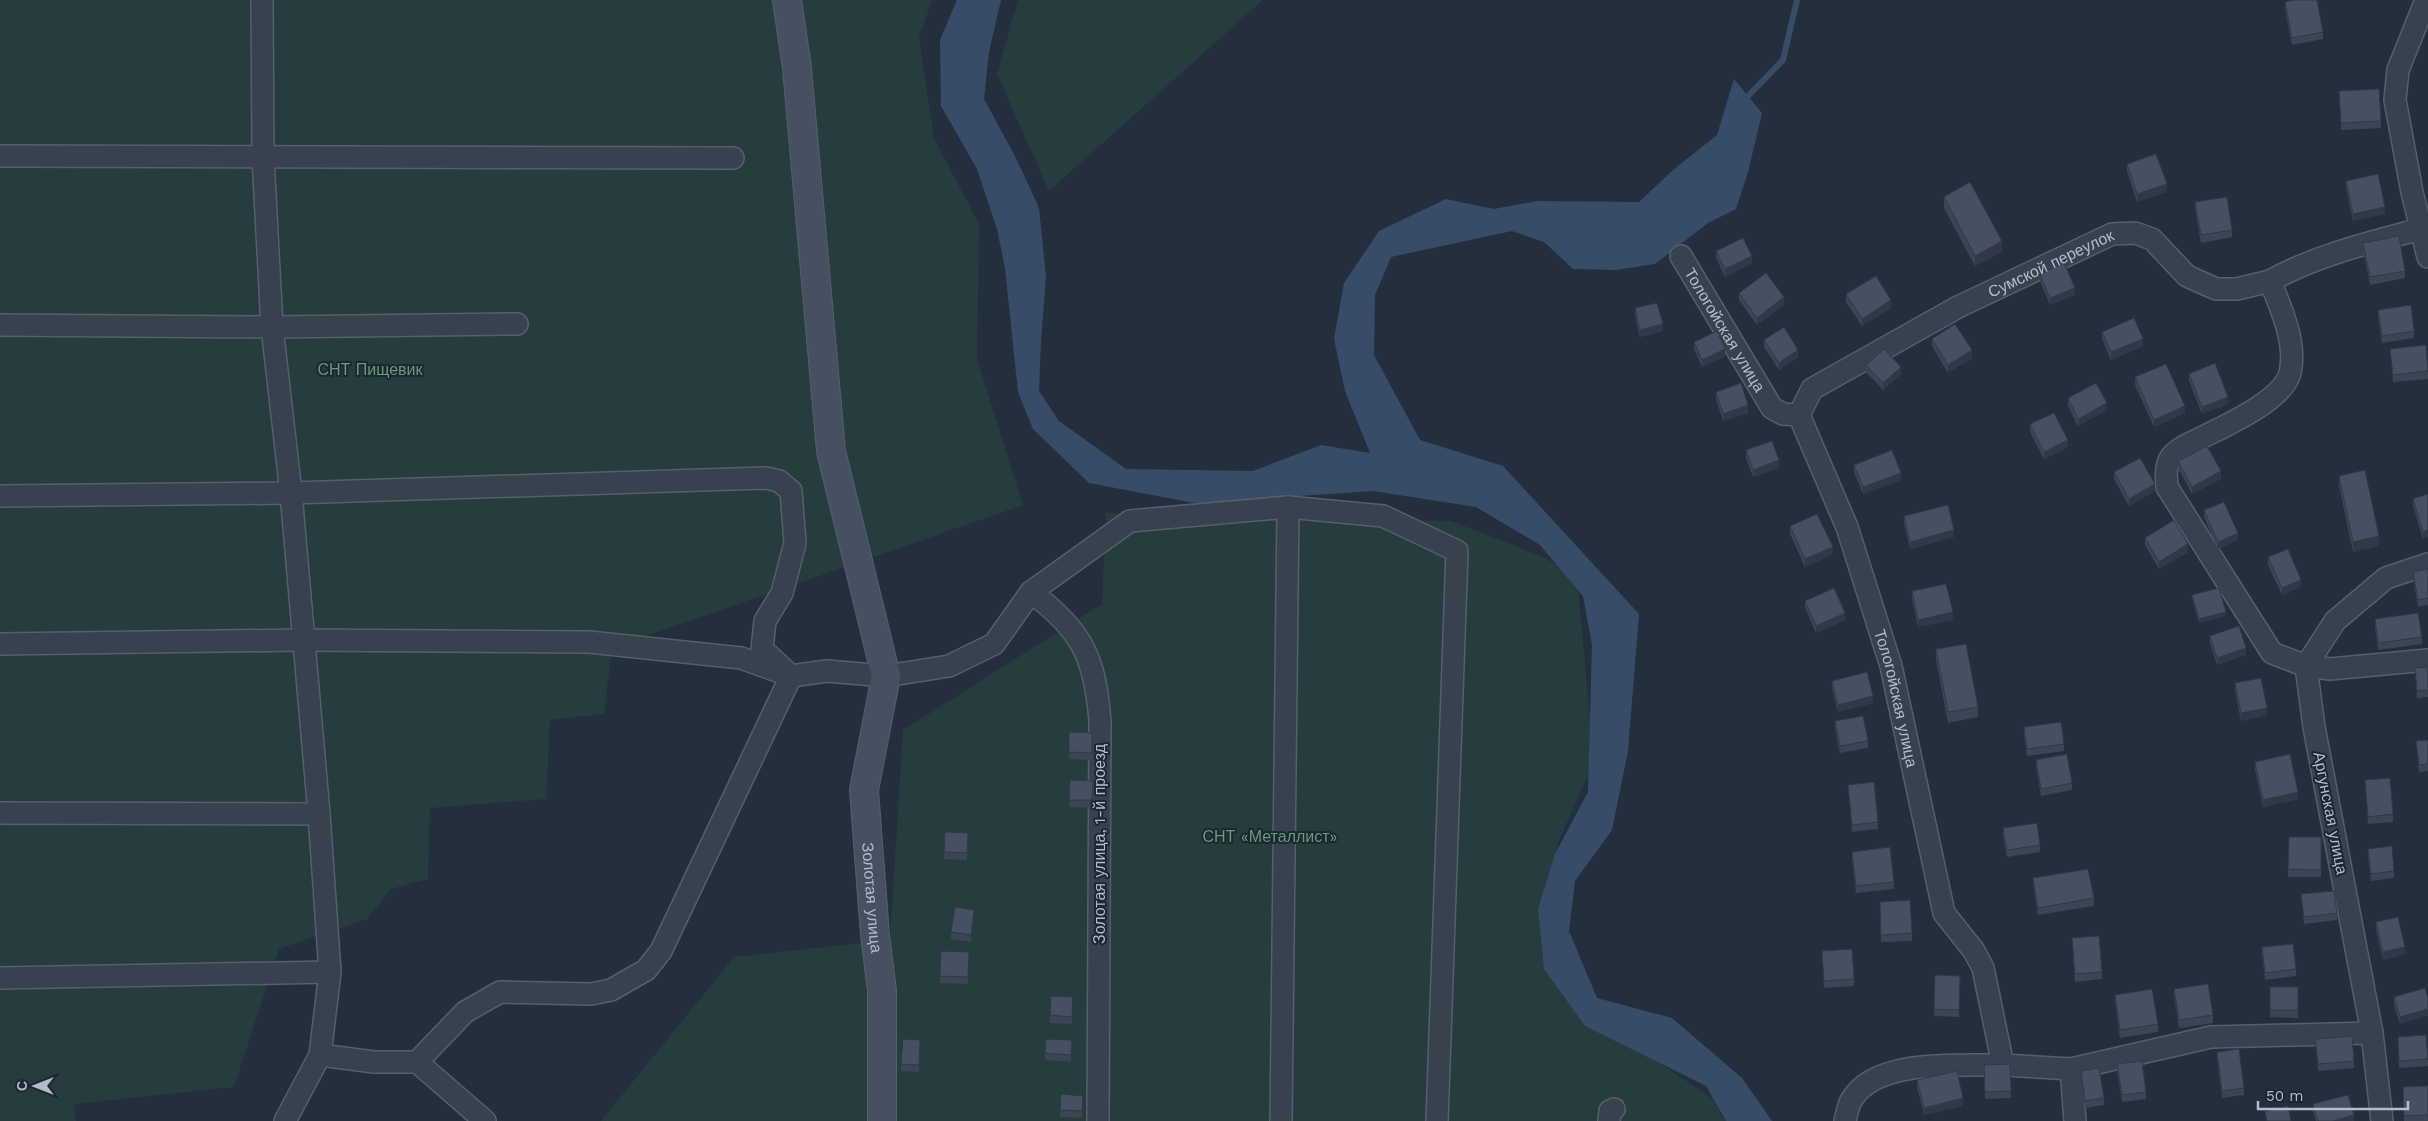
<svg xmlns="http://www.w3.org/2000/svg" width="2428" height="1121" font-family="'Work Sans',sans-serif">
  <rect width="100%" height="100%" fill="#242f3e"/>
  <path fill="#263c3f" d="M0,0H932L919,38L934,138L979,224L977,359L1023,505L612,648L604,714L550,720L546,799L430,808L428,879L391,889L367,919L279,949L234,1087L74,1104L76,1121H0Z
    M1018,0H1263L1049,191L997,74Z
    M1106,513L1451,521L1543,557L1577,576L1594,763L1558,842L1545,939L1623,1038L1713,1099L1725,1121H601L734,957L890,940L903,730L1102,604Z"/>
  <path fill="#394c67" d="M957,0H1001L989,52L984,99L1016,158L1039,208L1046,277L1041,341L1039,391L1059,421L1126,469L1253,471L1321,445L1370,453L1345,391L1334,339L1344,283L1379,231L1446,199L1494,209L1537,201L1639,202L1673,170L1717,135L1734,79L1762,113L1748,172L1736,209L1708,223L1655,264L1616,270L1573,269L1544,242L1512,231L1391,257L1375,295L1374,355L1420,440L1503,466L1639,614L1628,751L1612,830L1575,881L1569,931L1597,998L1672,1018L1742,1078L1772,1121H1726L1706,1086L1585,1026L1544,969L1538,909L1555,854L1588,792L1592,645L1583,596L1540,545L1476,507L1373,491L1194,503L1089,483L1033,429L1018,392L1005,268L997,229L977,169L941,106L940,40Z"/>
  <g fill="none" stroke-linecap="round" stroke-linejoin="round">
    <path stroke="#394c67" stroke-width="6" d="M1748,96L1783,60L1797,0"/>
    <defs>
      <g id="street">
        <path d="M262,0L263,157L272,327L291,493L319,814L330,972L320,1055L285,1121"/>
        <path d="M2426,0L2398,70L2395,100L2412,192L2428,257"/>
        <path d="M0,156L733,158"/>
        <path id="s1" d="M1681,256L1772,408L1783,414L1799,415L1847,527L1891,666L1944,913L1974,951L1983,968L2003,1065L2071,1069L2211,1037L2372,1033"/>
        <path d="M2270,281C2317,255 2368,243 2420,229"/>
        <path d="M0,325L272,327L517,324"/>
        <path id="s2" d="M1799,415L1812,389L1958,307L2112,234L2135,233L2152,239L2187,276L2216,289H2237L2270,281C2281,308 2297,343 2290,373C2283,400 2227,425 2203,437C2192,443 2179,447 2171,457C2165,465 2166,478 2167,487L2272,653L2306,666L2330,669L2428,660"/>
        <path d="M0,496L291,493L766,478L779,481L791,491L795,543L782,593L765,621L762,649L791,676L741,658L589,642L302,640L0,644"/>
        <path d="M1031,592C1083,631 1095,658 1100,721L1098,1121"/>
        <path d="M0,813L319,814"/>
        <path d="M0,978L330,972"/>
        <path d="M320,1055L374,1062H417L485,1121"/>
        <path d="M417,1062L465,1012L500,992L591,994L611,990L646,970L661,951L791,676L827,671L886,676L949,666L994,644L1031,592L1130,521L1288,507L1383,516L1457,551L1437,1121"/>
        <path d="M2071,1069L2075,1121"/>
        <path d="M1281,1121L1288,507"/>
        <path d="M1609,1121L1610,1111L1614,1109"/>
        <path d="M1845,1121C1847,1114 1848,1105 1852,1099C1877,1058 1961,1066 2003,1065"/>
        <path d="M2382,1121L2372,1033L2314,727L2306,666L2335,621L2386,578L2428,564"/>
      </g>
      <g id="secondary">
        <path id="s3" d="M787,0L797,68L831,451L886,676L864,790L875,935L882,991V1121"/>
      </g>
    </defs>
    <use href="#street" stroke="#565f6c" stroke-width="24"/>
    <use href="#secondary" stroke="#565f6c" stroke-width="30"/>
    <use href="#street" stroke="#38414e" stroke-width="21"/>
    <use href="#secondary" stroke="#465061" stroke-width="28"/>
  </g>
  <path fill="#3b4654" d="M2285,2L2323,32V39L2292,45L2285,9Z
    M2339,91L2381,121V128L2341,130Z
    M2127,164L2167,192L2137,202L2127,171Z
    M2346,181L2385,214L2353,221L2346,188Z
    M1944,197L2002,252L1975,266L1944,208Z
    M2195,202L2232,230V237L2201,243L2195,209Z
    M2363,243L2405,271V278L2370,285L2363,250Z
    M1716,251L1752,263L1725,277L1716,258Z
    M2040,274L2075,295L2050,305L2040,281Z
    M1739,293L1784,305L1757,325L1739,300Z
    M1846,294L1891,308L1862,326L1846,302Z
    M1635,308L1663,331L1640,337L1635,316Z
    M2378,310L2414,331V338L2382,343L2378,317Z
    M2102,332L2143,346L2111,360L2102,339Z
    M1932,339L1972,358L1948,373L1932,346Z
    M1764,340L1798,357L1779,370L1764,347Z
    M1694,342L1725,357L1702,367L1694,349Z
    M2390,349L2428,366V379L2393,382Z
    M1866,365L1901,374L1883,390L1866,372Z
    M2189,374L2228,404L2202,414L2189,381Z
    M2135,377L2185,413L2154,427L2135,385Z
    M1716,392L1748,413L1723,421L1716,399Z
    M2068,398L2107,410L2078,426L2068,406Z
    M2030,424L2068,447L2044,459L2030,432Z
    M1746,450L1779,468L1753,477L1746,458Z
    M2178,461L2221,479L2192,494L2178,468Z
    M1854,465L1901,480L1863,494L1854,472Z
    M2114,472L2155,491L2129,506L2114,479Z
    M2339,476L2379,546L2353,552L2339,486Z
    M2428,494L2423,539L2413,506V499Z
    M2204,510L2238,540L2218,549L2204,517Z
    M1904,516L1954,537L1910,549L1904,523Z
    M1790,526L1833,554L1805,567L1790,534Z
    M2145,538L2188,552L2159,569L2145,545Z
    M2268,557L2301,587L2282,595L2268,565Z
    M2428,569V605L2418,607L2413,579V572Z
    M1912,591L1953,620L1918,627L1912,599Z
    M2192,595L2226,616L2199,623L2192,599Z
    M1805,601L1845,620L1816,633L1805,608Z
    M2375,619L2422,637V644L2378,650L2375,626Z
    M2210,636L2246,655L2217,665L2210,643Z
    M1936,649L1978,707V717L1948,723L1936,660Z
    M2428,667V697L2417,698L2415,668Z
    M1832,681L1873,703L1838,712L1832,688Z
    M2235,683L2267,715L2241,721L2235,691Z
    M1835,721L1868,741V748L1840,753L1835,728Z
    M2024,727L2064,744V751L2027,756L2024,735Z
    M1069,732L1092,733V760L1069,759Z
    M2428,740V771L2419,772L2416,741Z
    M2036,760L2072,783V790L2041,796L2036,767Z
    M2255,762L2298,799L2263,807L2255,770Z
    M1070,780L1093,781L1092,808L1069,807Z
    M2365,780L2393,814V822L2368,824Z
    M1848,785L1878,822V829L1852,832Z
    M2003,828L2040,845V852L2007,857L2003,836Z
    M945,832L968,833L967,860L944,859Z
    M2289,837H2321V877H2288Z
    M2368,849L2394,871V878L2371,881L2368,856Z
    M1852,852L1894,882V889L1856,893L1852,859Z
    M2033,878L2094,898V906L2038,915L2033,885Z
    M2301,894L2337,913V920L2304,924Z
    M1880,909L1912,933V941L1881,942Z
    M974,917L971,942L951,939V932Z
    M2376,922L2405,954L2383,960L2376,930Z
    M2072,938L2102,972V979L2075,982Z
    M2262,947L2296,969V976L2265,980L2262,955Z
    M1822,951L1854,979V986L1824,988Z
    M969,952L968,984L940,983V976Z
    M1935,975L1960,976L1959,1017L1934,1016Z
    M2270,987H2298V1018L2270,1017Z
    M2425,988L2400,1024L2394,1005V997Z
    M2174,989L2213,1015V1023L2179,1028L2174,996Z
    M2115,995L2158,1024V1032L2120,1038L2115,1002Z
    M1073,1004L1072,1024L1050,1023V1015Z
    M2398,1037L2428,1059V1066L2399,1068Z
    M2315,1039L2354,1061V1068L2318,1071Z
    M1072,1040L1071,1062L1045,1060V1053Z
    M920,1047L919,1072L901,1071V1064Z
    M2217,1052L2244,1088V1095L2222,1098L2217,1059Z
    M2010,1064L2011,1098L1985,1099L1984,1065Z
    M2117,1064L2146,1092V1099L2122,1102L2117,1071Z
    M2081,1071L2104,1098V1105L2085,1108L2081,1078Z
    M1917,1080L1963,1106L1924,1115L1917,1087Z
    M2428,1086V1121H2404L2403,1087Z
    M1083,1103L1082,1118L1060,1117V1110Z
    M2313,1104L2354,1121H2316L2313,1111Z"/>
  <path fill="#303945" d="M2167,184V192L2137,202V194Z
    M2385,207V214L2353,221V214Z
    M2002,241V252L1975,266V256Z
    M1752,256V263L1725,277V269Z
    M2075,288V295L2050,305V298Z
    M1784,297V305L1757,325V318Z
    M1891,300V308L1862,326V319Z
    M1663,324V331L1640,337V330Z
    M2143,339V346L2111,360V352Z
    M1725,349V357L1702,367V360Z
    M1798,350V357L1779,370V363Z
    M1972,350V358L1948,373V365Z
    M1901,367V374L1883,390V383Z
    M2228,397V404L2202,414V407Z
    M2107,403V410L2078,426V419Z
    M1748,405V413L1723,421V414Z
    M2185,406V413L2154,427V420Z
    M2068,440V447L2044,459V452Z
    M1779,460V468L1753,477V470Z
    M2221,471V479L2192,494V487Z
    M1901,473V480L1863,494V487Z
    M2155,484V491L2129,506V499Z
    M1954,530V537L1910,549V542Z
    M2428,530V537L2423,539V532Z
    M2238,533V540L2218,549V542Z
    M2379,536V546L2353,552V542Z
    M2188,544V552L2159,569V562Z
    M1833,547V554L1805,567V559Z
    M2301,580V587L2282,595V588Z
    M1953,612V620L1918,627V620Z
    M2226,612V616L2199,623V619Z
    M1845,613V620L1816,633V626Z
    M2246,648V655L2217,665V658Z
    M1873,696V703L1838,712V705Z
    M2267,708V715L2241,721V713Z
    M2298,792V799L2263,807V800Z
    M974,910V917L971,942V935Z
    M2405,947V954L2383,960V952Z
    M2428,1009V1016L2400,1024V1017Z
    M1963,1098V1106L1924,1115V1108Z
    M2354,1115V1121H2333Z"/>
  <path fill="#455162" stroke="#303945" d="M2295,0H2317L2323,32L2292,38L2285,2Z
    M2379,89L2381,121L2341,123L2339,91Z
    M2156,154L2167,184L2137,194L2127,164Z
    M2378,174L2385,207L2353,214L2346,181Z
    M1970,182L2002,241L1975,256L1944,197Z
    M2227,197L2232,230L2201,235L2195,202Z
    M2399,236L2405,271L2370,277L2363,243Z
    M1743,238L1752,256L1725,269L1716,251Z
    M2064,263L2075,288L2050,298L2040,274Z
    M1766,273L1784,297L1757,318L1739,293Z
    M1876,276L1891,300L1862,319L1846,294Z
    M1657,303L1663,324L1640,330L1635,308Z
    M2411,305L2414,331L2382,336L2378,310Z
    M2134,318L2143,339L2111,352L2102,332Z
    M1955,324L1972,350L1948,365L1932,339Z
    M1784,327L1798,350L1779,363L1764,340Z
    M1717,331L1725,349L1702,360L1694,342Z
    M2426,345L2428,371L2393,375L2390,349Z
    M1884,349L1901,367L1883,383L1866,365Z
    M2215,363L2228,397L2202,407L2189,374Z
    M2166,364L2185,406L2154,420L2135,377Z
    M1741,383L1748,405L1723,414L1716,392Z
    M2096,383L2107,403L2078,419L2068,398Z
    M2054,413L2068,440L2044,452L2030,424Z
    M1772,441L1779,460L1753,470L1746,450Z
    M2207,446L2221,471L2192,487L2178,461Z
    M1892,450L1901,473L1863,487L1854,465Z
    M2140,458L2155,484L2129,499L2114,472Z
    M2365,470L2379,536L2353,542L2339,476Z
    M2428,494V530L2423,532L2413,499Z
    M2224,502L2238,533L2218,542L2204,510Z
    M1948,505L1954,530L1910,542L1904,516Z
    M1817,514L1833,547L1805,559L1790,526Z
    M2174,520L2188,544L2159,562L2145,538Z
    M2288,549L2301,580L2282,588L2268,557Z
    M2428,569V598L2418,600L2413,572Z
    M1946,584L1953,612L1918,620L1912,591Z
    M1834,588L1845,613L1816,626L1805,601Z
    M2219,588L2226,612L2199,619L2192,595Z
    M2418,613L2422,637L2378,643L2375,619Z
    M2239,626L2246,648L2217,658L2210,636Z
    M1966,644L1978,707L1948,712L1936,649Z
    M2428,667V690L2417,691L2415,668Z
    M1867,672L1873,696L1838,705L1832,681Z
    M2261,678L2267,708L2241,713L2235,683Z
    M1863,716L1868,741L1840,746L1835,721Z
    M2061,722L2064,744L2027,749L2024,727Z
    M1069,732L1092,733V753L1069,752Z
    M2428,740V764L2419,765L2416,741Z
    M2067,754L2072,783L2041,789L2036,760Z
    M2290,754L2298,792L2263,800L2255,762Z
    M2390,778L2393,814L2368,817L2365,780Z
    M1070,780L1093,781L1092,800H1069Z
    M1874,782L1878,822L1852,825L1848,785Z
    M2037,823L2040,845L2007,850L2003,828Z
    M945,832L968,833L967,853L944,852Z
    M2289,837H2321V870L2288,869Z
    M2392,846L2394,871L2371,874L2368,849Z
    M1890,847L1894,882L1856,886L1852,852Z
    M2088,869L2094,898L2038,908L2033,878Z
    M2334,891L2337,913L2304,917L2301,894Z
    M1910,900L1912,933L1881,935L1880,902Z
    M955,907L974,910L971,935L951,932Z
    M2398,917L2405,947L2383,952L2376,922Z
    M2099,936L2102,972L2075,974L2072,938Z
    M2293,944L2296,969L2265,973L2262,947Z
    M1852,949L1854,979L1824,981L1822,951Z
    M941,951L969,952L968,977L940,976Z
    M1935,975L1960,976L1959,1010L1934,1009Z
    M2208,984L2213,1015L2179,1020L2174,989Z
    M2270,987H2298V1010H2270Z
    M2425,988L2428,999V1009L2400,1017L2394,997Z
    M2152,989L2158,1024L2120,1030L2115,995Z
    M1051,996L1073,997L1072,1017L1050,1015Z
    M2426,1035L2428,1059L2399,1061L2398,1037Z
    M2352,1036L2354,1061L2318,1064L2315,1039Z
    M903,1039L920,1040L919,1065L901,1064Z
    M1046,1039L1072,1040L1071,1055L1045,1053Z
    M2239,1049L2244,1088L2222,1091L2217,1052Z
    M2142,1061L2146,1092L2122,1095L2117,1064Z
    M2010,1064L2011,1091L1985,1092L1984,1065Z
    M2099,1068L2104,1098L2085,1101L2081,1071Z
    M1957,1071L1963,1098L1924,1108L1917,1080Z
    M2428,1086V1115L2404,1116L2403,1087Z
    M1061,1094L1083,1096L1082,1111L1060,1110Z
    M2348,1095L2354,1115L2333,1121H2318L2313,1104Z
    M2288,1106L2291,1121H2267L2265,1111Z"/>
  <g text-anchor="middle" stroke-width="4" stroke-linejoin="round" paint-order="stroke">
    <g font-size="16" fill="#b4bcc9" stroke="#1d2633">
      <text dy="6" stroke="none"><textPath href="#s2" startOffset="299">Сумской переулок</textPath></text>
      <text dy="6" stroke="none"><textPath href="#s1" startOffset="86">Тологойская улица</textPath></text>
      <text dy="6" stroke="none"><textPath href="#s1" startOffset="506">Тологойская улица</textPath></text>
      <text transform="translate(2331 813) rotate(79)" y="6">Аргунская улица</text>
      <text transform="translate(1099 844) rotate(-90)" y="6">Золотая улица, 1-й проезд</text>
      <text dy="6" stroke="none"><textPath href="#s3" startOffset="909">Золотая улица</textPath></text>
    </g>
    <g font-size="16" fill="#6b9a76" stroke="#1d2633">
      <text x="370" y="375">СНТ Пищевик</text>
      <text x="1270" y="842">СНТ «Металлист»</text>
    </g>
  </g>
  <g transform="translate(35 1086) rotate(270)" stroke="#1d2633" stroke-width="4" paint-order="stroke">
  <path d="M0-4L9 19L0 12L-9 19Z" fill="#b4bcc9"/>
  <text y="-8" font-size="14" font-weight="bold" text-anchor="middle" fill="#b4bcc9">С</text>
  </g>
  <path d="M2258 1101v8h150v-8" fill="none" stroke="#b4bcc9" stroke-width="2.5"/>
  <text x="2266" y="1101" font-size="15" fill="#b4bcc9" stroke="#1d2633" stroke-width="4" paint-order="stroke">50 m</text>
</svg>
